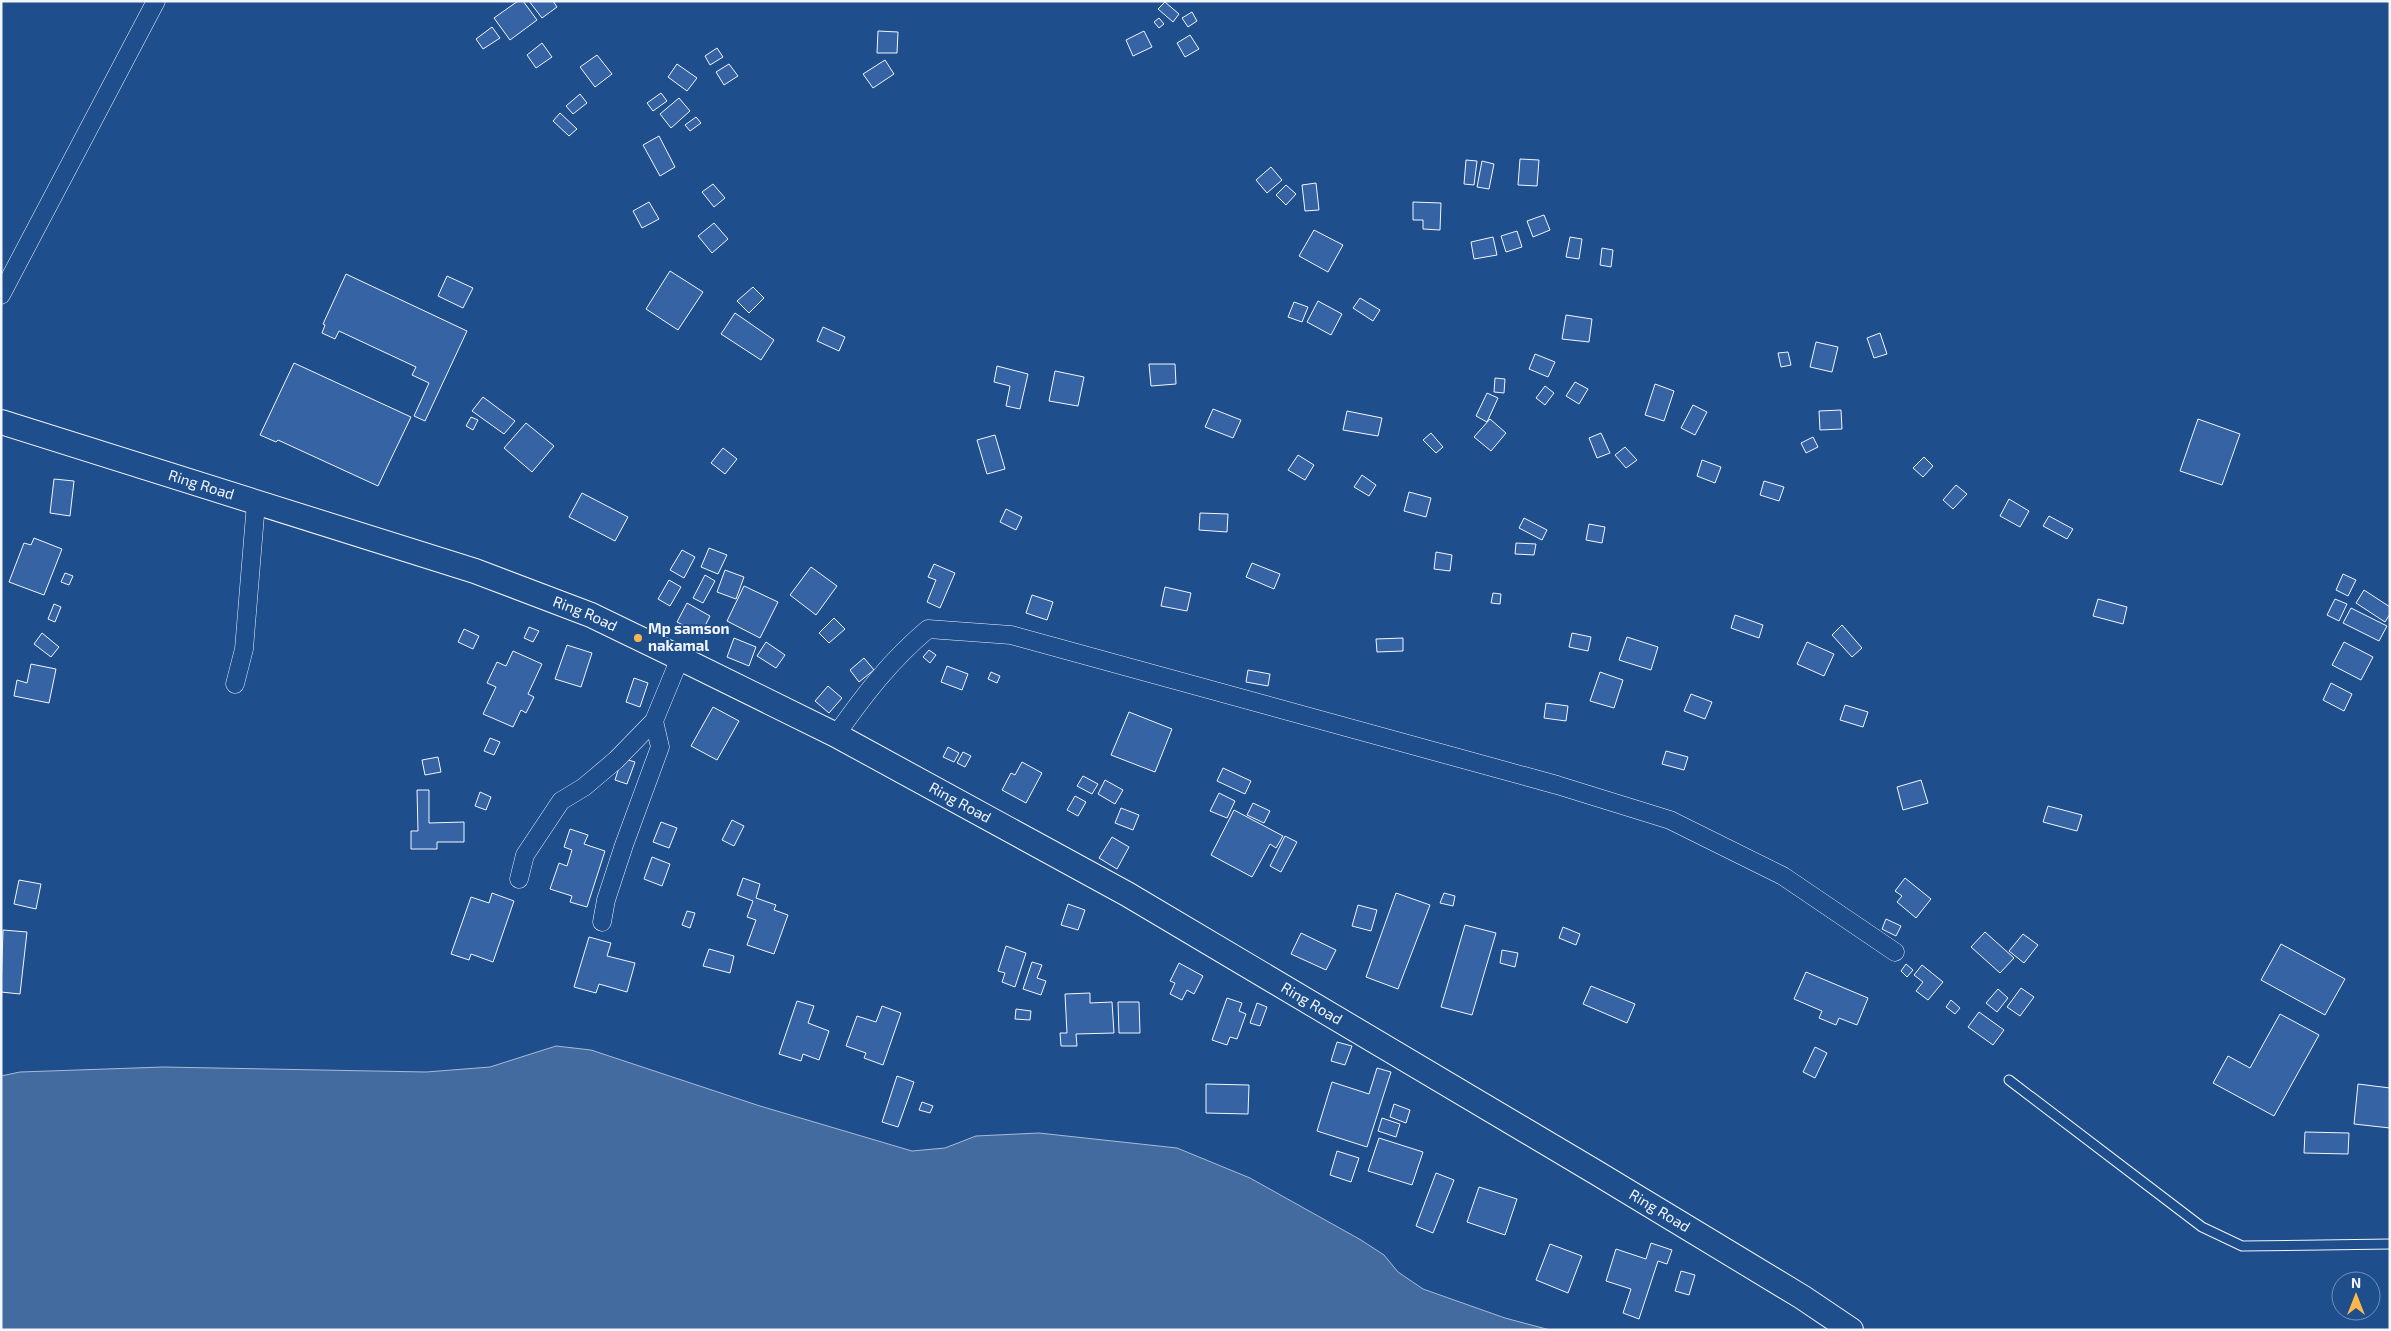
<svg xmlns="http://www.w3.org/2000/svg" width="2391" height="1331" font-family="'Exo 2',sans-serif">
  <rect width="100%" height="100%" fill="#1f4e8c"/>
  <path fill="#446ba0" stroke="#a8bbd7" d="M556,1046L591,1050L760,1106L912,1151L945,1148L976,1136L1039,1133L1177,1148L1250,1178L1361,1240L1384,1255L1398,1272L1423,1289L1505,1318L1550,1330H1V1076L20,1072L163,1067L426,1072L490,1067Z"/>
  <path fill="#3563a3" stroke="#f2f6ff" d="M518,1H523L537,20L510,40L494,18Z
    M529,1H553L557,7L542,18Z
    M1165,2L1179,14L1173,22L1158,9Z
    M1192,12L1197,21L1188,27L1182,18Z
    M1159,18L1164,24L1159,28L1154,22Z
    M492,27L500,38L483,49L476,39Z
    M878,31L898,32L897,53H877Z
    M1144,31L1152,47L1133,56L1126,40Z
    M1190,35L1199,49L1185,57L1177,43Z
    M542,43L552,57L536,68L527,55Z
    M717,48L723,57L710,65L705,56Z
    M597,55L612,74L595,87L580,67Z
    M885,60L894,74L873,88L863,74Z
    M677,64L697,78L687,91L668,77Z
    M729,64L738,76L724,85L716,72Z
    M661,93L667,101L653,111L647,103Z
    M580,94L587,103L573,114L566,106Z
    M679,98L690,111L671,128L660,114Z
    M560,113L577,129L569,136L553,121Z
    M696,117L701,123L690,131L685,125Z
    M659,136L675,167L660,176L643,145Z
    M1520,159L1539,160L1537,186L1518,185Z
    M1466,160L1477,161L1474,185L1464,184Z
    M1482,161L1494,164L1489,189L1477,187Z
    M1271,167L1282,180L1267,193L1256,180Z
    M1316,183L1319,210L1305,211L1302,185Z
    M713,184L725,198L714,207L702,192Z
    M1286,185L1296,194L1286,205L1276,195Z
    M649,202L659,219L642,228L633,211Z
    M1413,202L1441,203L1440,230L1423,229V220H1413Z
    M1544,215L1550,230L1533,237L1527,221Z
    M714,223L728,239L712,253L698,236Z
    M1314,230L1343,245L1328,272L1299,256Z
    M1517,231L1522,247L1506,252L1501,236Z
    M1493,237L1497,255L1474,259L1471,242Z
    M1570,237L1582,239L1579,259L1566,257Z
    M1602,248L1613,250L1611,267L1600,265Z
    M670,271L703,292L678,330L646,309Z
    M346,274L467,331L425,421L414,416L429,383L412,375L416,367L339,331L335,339L322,333L325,325L323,324Z
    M447,276L473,288L463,308L438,296Z
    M753,287L764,298L749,313L737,301Z
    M1360,298L1380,310L1373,321L1353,308Z
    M1318,301L1342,314L1331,335L1307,322Z
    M1294,302L1308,307L1302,322L1288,317Z
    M735,313L774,340L761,360L721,334Z
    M1566,315L1592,319L1589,342L1562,339Z
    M823,327L845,337L839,351L817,341Z
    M1880,333L1887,354L1874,358L1867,338Z
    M1816,342L1838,347L1832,372L1810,367Z
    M1788,352L1791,365L1781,367L1778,353Z
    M1535,354L1555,362L1548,377L1529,369Z
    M294,363L411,417L378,486L278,440L276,442L260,435Z
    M1149,364H1175L1176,384L1151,386Z
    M997,366L1028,374L1020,409L1006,406L1010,386L994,382Z
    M1055,371L1084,377L1078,406L1049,401Z
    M1495,378L1505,379L1504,393L1494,392Z
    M1575,382L1588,389L1579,404L1566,396Z
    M1655,384L1674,391L1664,421L1645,415Z
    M1545,386L1554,393L1545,405L1536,398Z
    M1487,393L1498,398L1487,422L1476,416Z
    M483,397L515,421L504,434L472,411Z
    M1693,405L1707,412L1695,435L1681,428Z
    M1213,409L1241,420L1233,438L1205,427Z
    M1841,410L1842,429L1820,430L1819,411Z
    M1347,411L1382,418L1378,436L1343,430Z
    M471,417L478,420L473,430L466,426Z
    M1490,419L1506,433L1491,451L1474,437Z
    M2198,419L2240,434L2222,485L2180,471Z
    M526,423L554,446L532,472L504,448Z
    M1431,433L1443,447L1436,453L1423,440Z
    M1601,433L1610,453L1597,458L1589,438Z
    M995,435L1005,469L987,474L977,440Z
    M1813,437L1818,447L1806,453L1801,443Z
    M1625,447L1637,460L1626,468L1615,455Z
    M723,448L737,459L725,474L711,463Z
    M1298,455L1314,465L1305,480L1288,470Z
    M1924,457L1933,466L1923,477L1913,468Z
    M1702,460L1721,467L1715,483L1697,476Z
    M1362,475L1376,485L1369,496L1354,487Z
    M54,479L74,481L70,516L50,513Z
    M1764,481L1784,487L1779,501L1760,495Z
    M1956,485L1967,494L1953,509L1943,500Z
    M1409,492L1431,498L1426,517L1404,511Z
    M582,493L628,517L615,541L569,517Z
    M2009,499L2029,511L2020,527L2000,516Z
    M1006,509L1022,517L1016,530L1000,522Z
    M1200,513L1228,514L1227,532L1199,530Z
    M2049,516L2073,529L2067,539L2043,526Z
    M1524,518L1547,530L1542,540L1519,528Z
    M1589,524L1605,527L1602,543L1586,540Z
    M34,538L62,549L44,595L9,582L24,543L31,545Z
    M1516,543L1536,544L1534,555L1515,554Z
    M709,548L727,555L718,574L701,567Z
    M682,550L695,557L684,578L670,570Z
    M1436,552L1452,555L1450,571L1434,569Z
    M1252,563L1280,574L1274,589L1246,577Z
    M934,564L955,573L940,608L927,602L936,580L928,577Z
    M811,567L837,586L816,615L790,595Z
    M725,570L744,577L736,599L717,592Z
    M65,573L73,576L69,585L61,582Z
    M2343,574L2356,580L2348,596L2336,590Z
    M705,575L715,581L703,603L693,598Z
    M669,580L681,587L670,606L658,599Z
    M744,586L778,602L760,638L727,621Z
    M1165,587L1191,593L1187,611L1161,606Z
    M2364,590L2390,607V614L2385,622L2356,603Z
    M1493,593L1501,594L1500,604L1491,603Z
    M1032,595L1053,602L1047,620L1026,613Z
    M2098,599L2127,607L2123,624L2093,616Z
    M2335,599L2347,604L2339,621L2327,615Z
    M687,603L710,616L701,634L677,622Z
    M54,604L61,607L55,622L48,619Z
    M2351,608L2387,626L2379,641L2343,623Z
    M1735,615L1763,625L1759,638L1731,628Z
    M834,618L845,629L829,643L819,633Z
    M1842,625L1862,648L1852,657L1832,635Z
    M529,627L539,631L533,642L524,638Z
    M464,629L479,636L473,649L458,642Z
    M42,633L59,647L51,657L34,644Z
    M1572,633L1591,637L1588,651L1569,647Z
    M1627,637L1658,647L1651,670L1619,660Z
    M734,638L756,647L749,666L727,657Z
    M1403,638V651L1377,652L1376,639Z
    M766,642L785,655L776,668L757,656Z
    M1807,642L1834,654L1824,676L1797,664Z
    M2344,642L2373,657L2361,680L2332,665Z
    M567,645L592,653L581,687L555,679Z
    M929,650L936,655L930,663L923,657Z
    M513,651L542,664L528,694L534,697L526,713L521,710L513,727L483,714L496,687L487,683L497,662L506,666Z
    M864,658L874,670L859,682L850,670Z
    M31,664L56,669L49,703L14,696L17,680L27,683Z
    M947,666L968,674L962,690L941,682Z
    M1248,670L1270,674L1268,686L1246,682Z
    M991,672L1000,676L997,683L988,679Z
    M1600,672L1623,680L1614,708L1590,701Z
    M634,678L648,683L640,707L626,702Z
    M2331,683L2352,694L2344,711L2323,700Z
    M828,686L842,698L829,713L815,701Z
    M1691,694L1712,702L1705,719L1684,711Z
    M1546,703L1568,706L1566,721L1544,718Z
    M1845,705L1868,712L1863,727L1840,720Z
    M713,707L739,721L717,760L691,746Z
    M1129,712L1172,729L1155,772L1111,755Z
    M490,738L500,742L494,755L484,751Z
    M948,747L959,753L954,762L943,757Z
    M1666,751L1688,757L1684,770L1662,764Z
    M963,752L971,756L965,767L957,763Z
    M438,757L441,772L425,775L422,760Z
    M622,758L635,762L627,784L615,780Z
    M1022,762L1042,773L1026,803L1002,790L1011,773L1015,775Z
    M1223,768L1251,781L1245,794L1217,781Z
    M1083,776L1098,784L1092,794L1077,786Z
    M1105,780L1123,790L1115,804L1098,794Z
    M1921,780L1928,803L1903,810L1897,787Z
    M417,790H429V823L464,822V842H437V849H411V831H418Z
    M480,792L491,797L486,810L475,806Z
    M1219,793L1235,801L1227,818L1210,811Z
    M1075,796L1086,802L1078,816L1067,810Z
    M1253,803L1270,811L1264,823L1247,815Z
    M2048,806L2082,815L2077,831L2043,822Z
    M1121,808L1139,815L1133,830L1115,823Z
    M1234,810L1283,836L1276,848L1270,844L1252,877L1211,855Z
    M732,820L744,826L734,846L722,840Z
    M661,822L677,828L669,848L653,842Z
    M570,829L588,835L584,844L605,851L587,907L570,902L572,896L550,889L559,863L567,866L572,850L564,847Z
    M1285,836L1297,842L1281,872L1270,866Z
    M1112,837L1129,847L1117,869L1099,858Z
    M652,857L670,864L662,886L644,879Z
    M743,878L760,884L756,898L776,905L774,910L788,915L774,954L747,945L756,920L747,917L753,901L737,895Z
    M1905,878L1931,899L1916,918L1897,902L1902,896L1895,891Z
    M19,880L41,884L36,909L14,904Z
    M492,893L514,901L493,962L471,954L469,960L451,954L471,897L489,903Z
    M1396,893L1430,905L1398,989L1366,977Z
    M1444,893L1455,896L1453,906L1440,903Z
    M1068,904L1085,910L1078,930L1061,925Z
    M1358,905L1377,910L1371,931L1352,926Z
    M687,911L695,913L690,928L682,925Z
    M1886,919L1901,926L1896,936L1882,929Z
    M1465,925L1496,933L1472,1015L1441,1007Z
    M1563,927L1580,934L1576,945L1559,938Z
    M3,930L27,932L20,994L1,992Z
    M1985,932L2014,958L2000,973L1971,947Z
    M1301,933L1336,950L1326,970L1291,954Z
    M2023,934L2038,945L2024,963L2009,951Z
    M589,937L611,943L607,956L635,963L627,992L599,984L596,993L574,987Z
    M2281,944L2345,979L2325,1015L2261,980Z
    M1006,946L1026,953L1015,987L1002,982L1005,973L998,971Z
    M709,949L734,956L730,973L703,966Z
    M1502,950L1518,953L1515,967L1500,963Z
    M1032,962L1042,965L1037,978L1046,981L1041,995L1023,989Z
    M1179,963L1203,976L1194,994L1187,990L1182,1000L1170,994L1175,983L1170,981Z
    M1906,964L1913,970L1907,977L1901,971Z
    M1922,965L1943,982L1928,1000L1916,991L1923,982L1914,975Z
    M1806,972L1868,998L1857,1025L1839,1018L1836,1025L1819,1018L1822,1011L1794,999Z
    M1591,986L1635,1004L1627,1023L1583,1004Z
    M2021,988L2034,997L2020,1016L2007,1007Z
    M1998,989L2008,998L1997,1012L1986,1003Z
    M1090,993V1003L1112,1002L1114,1033L1076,1034L1077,1046H1061L1060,1033H1067L1065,994Z
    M1227,998L1242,1003L1239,1011L1246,1014L1237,1039L1230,1037L1227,1045L1212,1040Z
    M1951,1000L1960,1008L1955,1014L1946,1007Z
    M797,1001L814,1006L808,1023L829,1031L819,1060L803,1054L801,1061L779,1054Z
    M1118,1002H1139L1140,1033H1119Z
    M1257,1003L1267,1007L1260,1026L1250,1023Z
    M882,1006L901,1013L883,1065L864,1058L866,1053L846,1046L857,1016L876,1022Z
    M1016,1009L1031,1011L1030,1020L1015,1019Z
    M1979,1012L2004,1030L1993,1045L1968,1027Z
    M2280,1014L2319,1035L2274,1116L2213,1083L2228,1056L2250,1068Z
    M1337,1042L1352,1046L1345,1065L1331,1061Z
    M1815,1047L1827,1053L1815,1078L1803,1072Z
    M1377,1068L1391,1072L1367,1147L1317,1131L1332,1082L1369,1094Z
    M897,1076L914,1082L898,1127L882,1122Z
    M1206,1084L1249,1085L1248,1114L1206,1113Z
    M2358,1084L2390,1088V1128L2354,1124Z
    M922,1102L933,1106L930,1113L919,1110Z
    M1394,1104L1410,1110L1406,1123L1390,1117Z
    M1382,1118L1400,1124L1396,1137L1378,1131Z
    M2305,1132L2349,1133L2348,1154L2304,1153Z
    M1379,1138L1423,1152L1412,1185L1368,1171Z
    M1337,1151L1359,1158L1351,1182L1330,1175Z
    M1436,1173L1454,1180L1433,1233L1416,1226Z
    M1479,1187L1517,1199L1505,1235L1467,1222Z
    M1651,1243L1672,1250L1667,1264L1658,1261L1639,1319L1623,1313L1631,1289L1606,1281L1616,1249L1646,1259Z
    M1550,1244L1582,1256L1568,1293L1536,1280Z
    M1681,1271L1695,1275L1689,1295L1675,1291Z"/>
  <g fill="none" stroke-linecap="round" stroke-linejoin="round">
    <defs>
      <path id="lane" d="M2009,1080L2202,1227L2242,1246L2390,1244"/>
      <path id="street" d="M1,295L156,1
        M235,684L244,649L256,503
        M836,735C864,695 891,660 928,629L1011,635L1557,785L1670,820L1783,876L1895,952
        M519,879L525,855L561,801L584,787L616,760L654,721L680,658
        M602,922L606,900L624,845L660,747L654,721"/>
      <g id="secondary">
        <path id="s1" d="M1,422L475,571L591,615L688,662L836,735L1127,894L1597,1173L1802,1297L1851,1330"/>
      </g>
    </defs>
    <use href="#lane" stroke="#f2f6ff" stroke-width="11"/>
    <use href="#street" stroke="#f2f6ff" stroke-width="19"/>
    <use href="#secondary" stroke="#f2f6ff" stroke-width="26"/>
    <use href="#lane" stroke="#1f4e8c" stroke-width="9"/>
    <use href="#street" stroke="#1f4e8c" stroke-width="18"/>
    <use href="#secondary" stroke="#1f4e8c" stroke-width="24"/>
  </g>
  <circle fill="#ffb74d" stroke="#1f4e8c" stroke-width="2" cx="638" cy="638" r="5"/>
  <g text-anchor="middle" stroke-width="4" stroke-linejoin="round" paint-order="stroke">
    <g font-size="15" fill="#f2f6ff" stroke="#1f4e8c">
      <text dy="5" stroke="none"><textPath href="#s1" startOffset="210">Ring Road</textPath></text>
      <text dy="5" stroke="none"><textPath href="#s1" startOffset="615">Ring Road</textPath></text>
      <text dy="5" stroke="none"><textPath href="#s1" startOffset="1035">Ring Road</textPath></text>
      <text dy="5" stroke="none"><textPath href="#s1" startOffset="1440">Ring Road</textPath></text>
      <text dy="5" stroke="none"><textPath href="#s1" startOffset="1845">Ring Road</textPath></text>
    </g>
    <g font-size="15" font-weight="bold" fill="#f2f6ff" stroke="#1f4e8c" text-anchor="start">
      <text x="648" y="634">Mp samson<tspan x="648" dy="17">nakamal</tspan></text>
    </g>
  </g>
  <rect width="2391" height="1331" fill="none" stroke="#f2f6ff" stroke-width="5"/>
  <g transform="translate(2356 1296)"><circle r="24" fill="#1f4e8c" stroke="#7391ba"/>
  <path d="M0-4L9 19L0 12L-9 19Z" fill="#ffb74d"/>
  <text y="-8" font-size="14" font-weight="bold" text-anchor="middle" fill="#f2f6ff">N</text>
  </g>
</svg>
